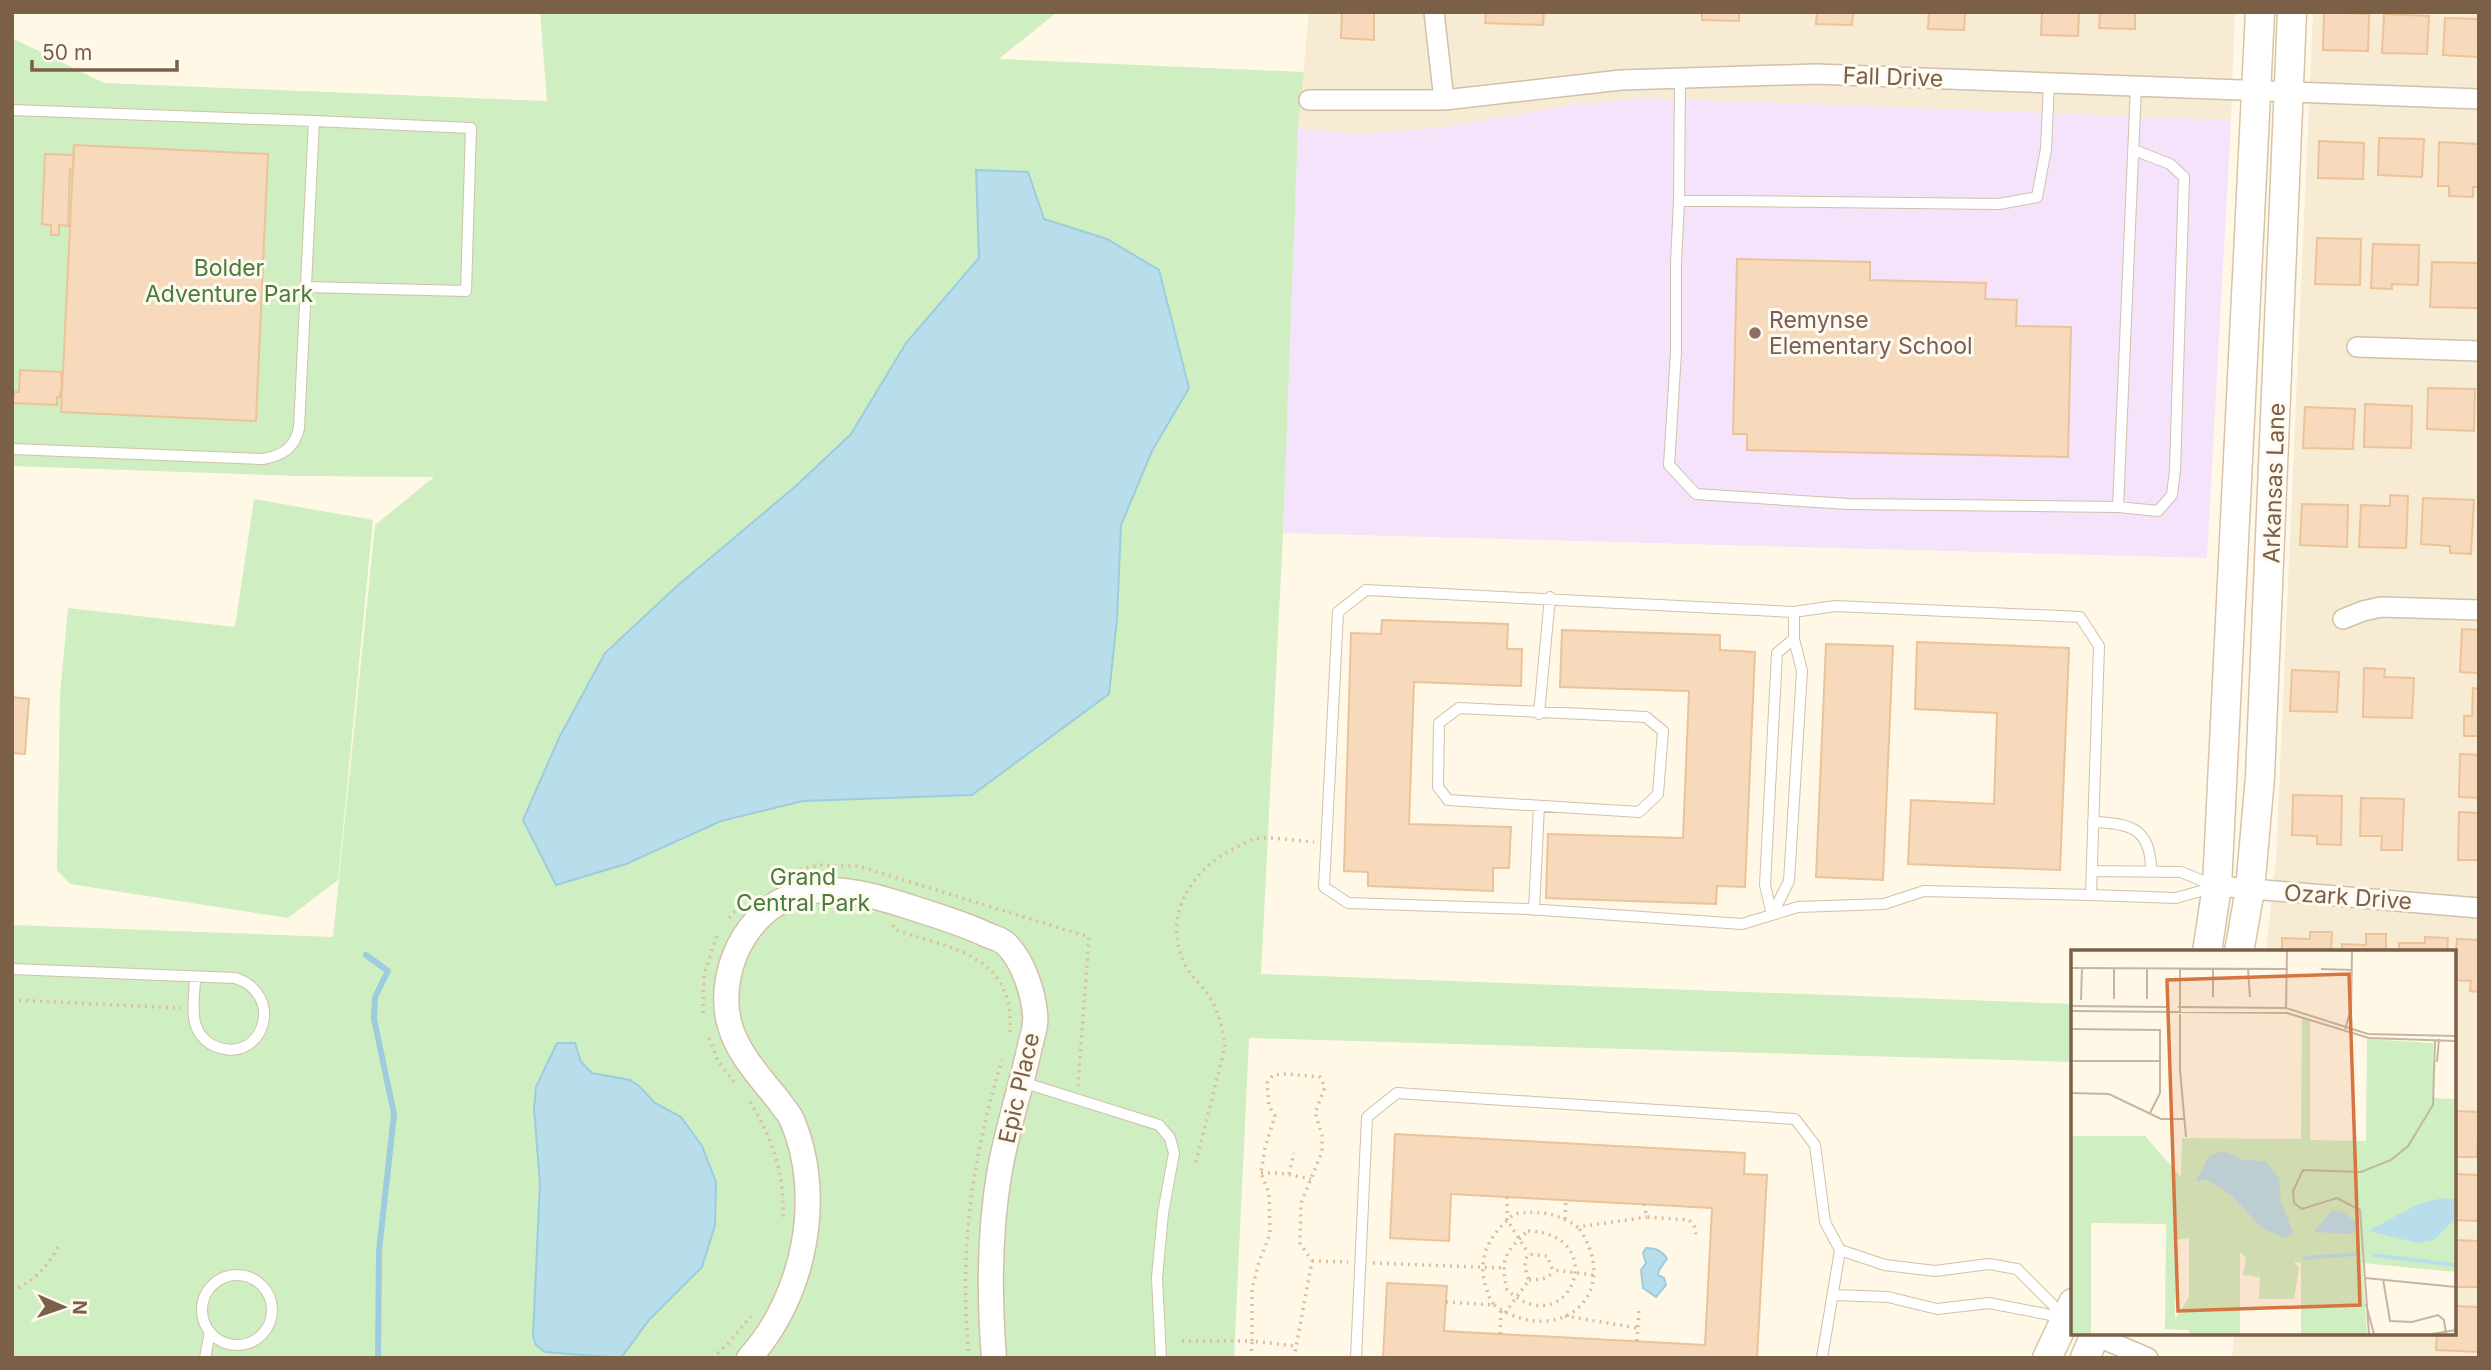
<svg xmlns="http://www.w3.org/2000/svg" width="2491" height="1370" font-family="Inter,sans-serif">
  <rect width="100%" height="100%" fill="#fff8e6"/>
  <path fill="#f7ebd3" d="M1309,12H2235L2231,120L1645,98L1576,104L1447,127L1359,134L1298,128Z
    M2313,12H2479V1358H2232L2234,1333H2454V952H2266L2276,861Z"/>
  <path fill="#f5e2fb" d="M1645,98L2231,120L2207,558L1283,533L1298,128L1359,134L1447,127L1576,104Z"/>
  <path fill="#cfeec2" d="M540,12H1057L999,59L1304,72L1298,128L1283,533L1261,974L2073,1004V1062L1249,1038L1234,1358H12V925L333,937L375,525L434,477L299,476L12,466V38L104,83L547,101Z
    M254,499L373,520L338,880L288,918L70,884L57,870L60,695L68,608L235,627Z"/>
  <path fill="#b8deeb" stroke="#9dccde" stroke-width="2" d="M976,170L1028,172L1044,219L1107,239L1159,270L1189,388L1152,451L1121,525L1117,619L1109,694L972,795L803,801L721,821L626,864L556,885L523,820L559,738L605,653L677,586L797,485L851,434L906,343L979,258Z
    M557,1043H575L581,1062L592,1073L630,1080L639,1086L655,1103L681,1117L702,1146L716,1182L715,1225L702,1267L649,1320L621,1358L545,1352L536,1345L533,1336L540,1183L534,1109L536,1087Z
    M1646,1248C1654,1248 1663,1251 1667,1259L1659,1270L1658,1275L1664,1278L1666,1285L1656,1297L1643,1288L1641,1270L1646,1263L1643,1253Z"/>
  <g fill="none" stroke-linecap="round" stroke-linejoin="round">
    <path stroke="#9dccde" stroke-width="6" d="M366,955L388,971L375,997L374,1019L394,1114L379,1251L378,1358"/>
  </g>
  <path fill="#f7dabb" stroke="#ecc299" stroke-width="2" d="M1342,12H1374V40L1341,38Z
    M1486,12H1544L1543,25L1485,23Z
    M1702,12H1739V21L1702,20Z
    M1817,12H1853L1852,25L1816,24Z
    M1929,12H1965L1964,30L1928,29Z
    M2042,12H2079L2078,36L2041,35Z
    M2100,12H2135V29L2099,28Z
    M2324,12L2369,14L2368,51L2323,50Z
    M2384,14L2429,16L2427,54L2382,53Z
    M2445,18L2479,19V57L2443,55Z
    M2379,138L2424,139L2422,177L2378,175Z
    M2319,141L2364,143L2363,179L2318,178Z
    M2439,142L2479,144V187H2473V197L2449,196V186H2438Z
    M74,145L268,154L256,421L61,412Z
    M45,154L74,155L73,169H70L68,226L59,225V235H51V225L42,224Z
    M2317,238L2361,239L2360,285L2315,284Z
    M2373,244L2419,245L2418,285L2392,284V289L2371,288Z
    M1737,259L1870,262V280L1986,283L1985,299L2017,300L2016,326L2071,327L2068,457L1747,450V434H1733Z
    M2432,262L2479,263V308L2430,307Z
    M20,370L61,372L62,392H60V397H57V405L13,403L14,392H19Z
    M2428,388L2475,389L2474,431L2427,429Z
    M2365,404L2412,406L2411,448L2364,447Z
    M2305,407L2355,409L2353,449L2303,448Z
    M2390,495L2408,496L2406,548L2359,547L2361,505L2390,506Z
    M2423,498L2474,500L2471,554L2450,553V546L2421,544Z
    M2302,504L2348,505L2347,547L2300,545Z
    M1382,620L1508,624L1507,649H1522L1521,686L1414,682L1409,824L1511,827L1509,868H1493V891L1368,886V872L1344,871L1351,633L1381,634Z
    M2462,629L2479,630V673L2460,672Z
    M1562,630L1720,635V650L1755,652L1745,887L1717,886L1716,904L1546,898L1548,834L1683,838L1689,691L1560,687Z
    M1917,642L2069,648L2060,870L1908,864L1911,800L1994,804L1997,713L1915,709Z
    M1826,644L1893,646L1883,880L1816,877Z
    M2364,668L2385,669L2384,677L2414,678L2412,718L2363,717Z
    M2292,670L2339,672L2337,712L2290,711Z
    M2473,688L2479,689V736H2464V716H2472Z
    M12,697L29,699L25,754L12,753V755Z
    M2460,754L2479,755V798L2459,797Z
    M2293,795L2342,796L2341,845L2317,844V836L2292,835Z
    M2361,798L2404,799L2402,850H2381L2382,836H2360Z
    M2459,812L2479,813V860H2458Z
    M2310,932H2332L2331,952H2282V938L2310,939Z
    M2366,934H2386V952H2342V944L2366,945Z
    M2425,937L2448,938L2447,952H2399V943H2425Z
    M2457,939L2479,940V992L2470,991L2471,981L2454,980Z
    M2454,1111L2479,1112L2477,1157H2454Z
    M1395,1134L1745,1153L1744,1174L1767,1175L1757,1358H1383L1387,1283L1447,1286L1444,1331L1705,1345L1712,1208L1451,1194L1449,1241L1390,1238Z
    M2454,1174L2479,1175V1221L2454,1220Z
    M2454,1240L2479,1241V1287H2454Z
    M2454,1306L2479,1307V1352L2436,1350L2437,1333H2454Z"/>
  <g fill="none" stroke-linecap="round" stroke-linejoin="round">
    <defs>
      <path id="service" d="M1680,78L1679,201H1724L1999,204L2037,197L2046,149L2049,83
        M12,110L314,121L299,428C294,449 283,455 263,459L12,449
        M1679,201L1676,262V352L1669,465L1696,494L1848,504L2118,507L2136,86
        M306,287L466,291L471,128L314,121
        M2118,507L2158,511L2172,495L2175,470L2184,177L2170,164L2134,150
        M1366,590L1794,612L1835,606L2080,617L2099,646L2091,895L1924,891L1884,904L1798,907L1742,924L1528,909L1348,903L1324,887L1338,612Z
        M1459,708L1646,717L1663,731L1658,794L1639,812L1448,800L1438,787L1439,723Z
        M1539,714L1550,597
        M2093,822C2131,823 2151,829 2151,870
        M2092,871L2181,872L2213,885
        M2091,895L2176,898L2215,887
        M1534,910L1539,806
        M1772,915L1789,881L1802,671L1794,639V612
        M1772,915L1765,885L1777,653L1794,639
        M12,969L235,978C285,994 264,1061 220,1048C209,1045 200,1037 196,1026C191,1012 195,992 195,977
        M1022,1082L1159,1125L1170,1138L1174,1153L1163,1213L1157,1278L1161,1358
        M1840,1250L1885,1265L1935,1271L1989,1264L2017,1269L2063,1315
        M202 1310a35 35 0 1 1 70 0a35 35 0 1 1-70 0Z
        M1834,1295L1888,1297L1937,1309L1989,1303L2061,1317
        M205,1358L210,1332
        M1356,1358L1367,1117L1397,1093L1795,1119L1815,1145L1825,1222L1840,1250L1822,1358"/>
      <path id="minor" d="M1434,12L1444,100
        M1309,100H1444L1621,80L1816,74L2479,99
        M2357,347L2479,351
        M2343,619L2363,611L2381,607L2479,610
        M2217,886L2479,908
        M2089,1333L2148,1358"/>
      <path id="tertiary" d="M749,1358C804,1298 825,1196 792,1120C789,1113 783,1107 779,1101C760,1077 736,1052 729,1022C722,994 729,961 744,937C786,871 851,888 913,908C937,916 962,923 985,934C992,937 1001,939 1006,944C1023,961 1033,991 1035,1014C1037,1027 1030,1042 1028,1055C1019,1093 1007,1131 1000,1169C989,1231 989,1295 994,1358"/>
      <path id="secondary" d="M2207,952L2217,886L2260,12
        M2239,952L2250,890L2260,777L2292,12
        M2047,1358L2073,1303
        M2085,1358L2096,1333"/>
    </defs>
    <use href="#service" stroke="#d2c0aa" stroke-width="12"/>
    <use href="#minor" stroke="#d2c0aa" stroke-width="22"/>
    <use href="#tertiary" stroke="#d2c0aa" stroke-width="27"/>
    <use href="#secondary" stroke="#d8c3a9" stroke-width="31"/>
    <path stroke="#ddbd9d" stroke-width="3.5" stroke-dasharray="2 5" stroke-linecap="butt" d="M793,871L820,865L858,866L1089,937L1078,1086
      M729,918L740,905
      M893,925L894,929L901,932C957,949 1015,958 1010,1033
      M12,1000L181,1008
      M703,1013L704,974L717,936
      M709,1038L718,1061L736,1085
      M750,1102C772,1136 785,1177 783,1217
      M1196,1162L1225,1047C1223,1027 1218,1008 1206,992C1198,982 1189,974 1184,962C1162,914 1192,869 1235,848C1241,845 1248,841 1255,839C1270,836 1298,841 1314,842
      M1261,1173H1280L1311,1179
      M1289,1174L1294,1153
      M1507,1197V1220L1529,1254
      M1644,1204L1647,1217L1689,1220L1694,1226L1696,1234
      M1565,1219L1566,1200
      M1528,1231C1613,1234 1569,1346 1507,1290C1500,1259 1505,1252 1528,1231Z
      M1312,1261L1348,1262
      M1373,1263L1503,1268
      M1529,1280C1540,1279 1548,1281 1553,1270
      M12,1291C34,1282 49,1265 59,1245
      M1446,1302L1494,1305C1488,1298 1488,1292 1485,1284C1477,1254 1492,1233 1514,1214C1539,1210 1556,1213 1578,1227L1647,1217
      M1494,1305C1559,1350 1625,1294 1578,1227
      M1505,1313L1529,1280C1526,1271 1522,1263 1529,1254L1547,1256L1553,1270L1594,1275
      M1565,1316L1638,1328
      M1500,1334L1501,1310
      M1182,1341H1252V1289L1259,1262L1270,1234L1269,1193L1261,1173L1265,1148L1275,1116L1269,1106L1267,1083L1273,1075L1287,1074L1320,1077L1325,1087L1315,1113L1322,1135V1152L1301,1203L1300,1243L1312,1261L1294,1358
      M1637,1341L1639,1309
      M712,1358L727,1345L751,1316
      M969,1358C959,1253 971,1161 1002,1060
      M1251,1358L1252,1341L1295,1346"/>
    <use href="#service" stroke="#fff" stroke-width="10"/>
    <use href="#minor" stroke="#fff" stroke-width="19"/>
    <use href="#tertiary" stroke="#fff" stroke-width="24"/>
    <use href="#secondary" stroke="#fff" stroke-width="28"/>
  </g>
  <circle fill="#8d6e63" stroke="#fffaef" stroke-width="2.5" cx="1755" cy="333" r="7"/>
  <g text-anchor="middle" stroke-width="6" stroke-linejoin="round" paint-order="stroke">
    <g font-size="23" fill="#7b6047" stroke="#fffaef">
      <text transform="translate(1893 77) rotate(2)" y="8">Fall Drive</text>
      <text transform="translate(2274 483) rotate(-88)" y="8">Arkansas Lane</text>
      <text transform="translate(2348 897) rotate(4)" y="8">Ozark Drive</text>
      <text transform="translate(1019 1088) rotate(-77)" y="8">Epic Place</text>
    </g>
    <g font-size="23" fill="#477c3b" stroke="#fffaef">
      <text x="229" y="276">Bolder<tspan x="229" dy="26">Adventure Park</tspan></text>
      <text x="803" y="885">Grand<tspan x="803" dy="26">Central Park</tspan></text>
    </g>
    <g font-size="23" fill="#785e54" stroke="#fffaef" text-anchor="start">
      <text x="1769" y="328">Remynse<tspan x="1769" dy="26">Elementary School</tspan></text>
    </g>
  </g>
  <g transform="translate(2071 950)">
    <rect width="385" height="385" fill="#fff8e6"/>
    <path d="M231,67L239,69V190L295,191L296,89L362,93V148L385,149V322L291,313L296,384H230V313L223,312L228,318L223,349H188L189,327L172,325L175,308L169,302V384H118V380L94,379L95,274L20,273V384H0V186H74L110,227L111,188L230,189ZM118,288V347L104,369L105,290Z" fill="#cfeec2" fill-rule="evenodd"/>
    <path d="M153,201L172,210L194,211L208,228L210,251L222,283L214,288L191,278L161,246L137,230L125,231L138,206ZM372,248L385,250V268L363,290L347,293L297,281L347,254ZM261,260L272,262L285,272L283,284L243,282Z" fill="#b8deeb"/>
    <path fill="none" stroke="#b8deeb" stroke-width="3.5" d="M302,305L385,315M232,308L287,304"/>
    <path fill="none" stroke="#c6b6a1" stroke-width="2" d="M0,18L217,19M43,19V49M76,19V49M109,19V120L115,187M142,19V47M177,19L179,47M250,19L281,20M10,50L11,18M0,56L96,57M107,57L215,58L297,84L385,86M215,59L216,1M0,61L216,63L298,88L385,91M0,79L89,80V143L79,163M274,79L280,59L281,1M0,111H89M366,112L368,89M0,143L38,144L90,169H114M294,328L385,337M312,329L319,371L341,372L367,365L373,370L375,383M295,354L303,384M298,384L289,260L266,248L231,259L223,253L222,241L232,220L290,222L320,210L337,196L362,155L364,90M361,384L385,380"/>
    <path fill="#d67541" fill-opacity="0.15" stroke="#d67541" stroke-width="3.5" d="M278,24L289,355L107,361L96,30Z"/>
    <rect width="385" height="385" fill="none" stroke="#7b6047" stroke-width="3.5"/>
  </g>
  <rect width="2491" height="1370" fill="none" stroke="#7b6047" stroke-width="28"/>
  <g transform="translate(63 1307) rotate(92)" stroke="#fffaef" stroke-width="5" paint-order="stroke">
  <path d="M0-5L12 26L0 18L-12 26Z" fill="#7b6047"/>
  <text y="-10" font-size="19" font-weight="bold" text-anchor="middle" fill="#7b6047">N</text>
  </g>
  <path d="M32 60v10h145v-10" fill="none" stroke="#7b6047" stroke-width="3.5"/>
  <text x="42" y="60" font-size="21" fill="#7b6047" stroke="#fffaef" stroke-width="5" paint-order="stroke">50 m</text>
</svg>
